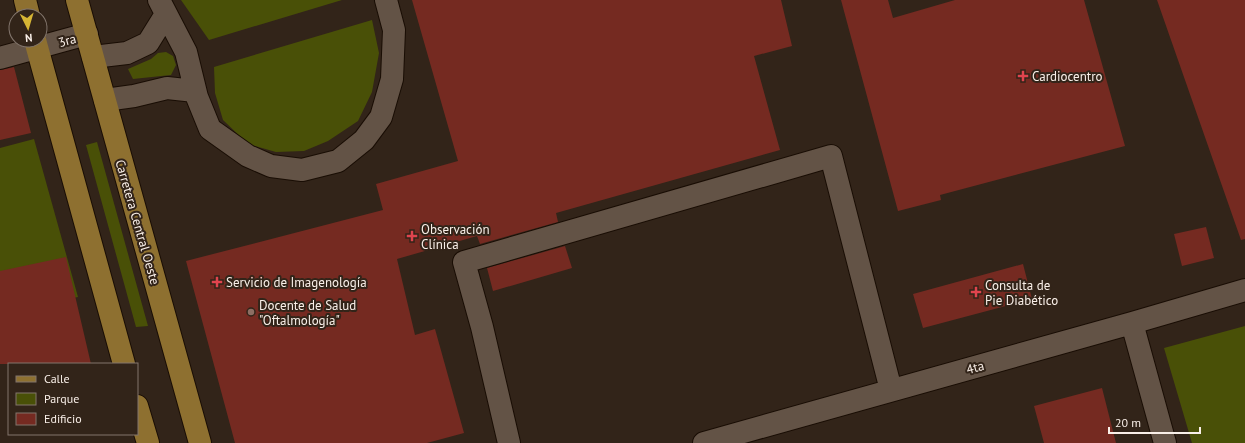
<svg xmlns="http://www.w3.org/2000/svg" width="1245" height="443" font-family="'PT Sans',sans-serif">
  <rect width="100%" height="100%" fill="#322419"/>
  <path fill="#495007" d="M181,0H342L209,40Z
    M372,20L379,53L372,92L358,121L328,141L304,151L276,152L248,144L223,120L215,93L214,67Z
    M166,52L173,56L176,65L171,75L133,79L128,69L151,59L158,53Z
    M34,139L78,297L0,312V148Z
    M97,142L148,326L136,327L86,145Z
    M1245,326V443H1192L1164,348Z"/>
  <path fill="#752a21" d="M412,0H781L792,46L754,56L780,150L556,213L558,222L480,244L477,236L397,259L415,335L435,329L464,433L427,443H235L186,261L383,210L376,184L458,161Z
    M841,0H888L893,18L955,0H1084L1125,146L940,195L941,200L898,211Z
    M1157,0H1245V239L1241,240Z
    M14,67L31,133L0,140V70Z
    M1206,227L1214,258L1182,266L1174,234Z
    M565,246L572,268L493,291L487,268Z
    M66,257L91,364H0V271Z
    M1023,264L1032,299L923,328L913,294Z
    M1102,388L1116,443H1044L1034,406Z"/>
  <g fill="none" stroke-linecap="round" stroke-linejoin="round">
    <defs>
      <path id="minor" d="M159,0L186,52L197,97L210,129L248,156L271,166L302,170L338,161L364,140L381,117L392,79L394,30L386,0
        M93,57L127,53L148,43L166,14
        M0,58L87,34
        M105,100L134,96L167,88L195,91
        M1132,323L1165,443
        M509,443L482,327L464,262L831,156L891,390
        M704,443L1132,323L1245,290"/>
      <path id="major" d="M25,0L29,16
        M77,0L200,443
        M35,40L124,364
        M137,406L148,443"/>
    </defs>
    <use href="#minor" stroke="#190d04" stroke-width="24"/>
    <use href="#major" stroke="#190d04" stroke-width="24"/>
    <use href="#minor" stroke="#635346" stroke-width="22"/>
    <use href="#major" stroke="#8e7030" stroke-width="22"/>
  </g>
  <g fill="#e0444e" stroke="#322419" stroke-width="1.5">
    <path d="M1021 70h4v4h4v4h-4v4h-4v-4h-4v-4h4z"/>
    <path d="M410 230h4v4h4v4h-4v4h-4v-4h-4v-4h4z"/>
    <path d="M215 276h4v4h4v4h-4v4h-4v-4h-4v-4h4z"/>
    <path d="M974 286h4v4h4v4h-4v4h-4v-4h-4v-4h4z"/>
  </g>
  <circle fill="#8d6e63" stroke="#322419" stroke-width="1.5" cx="251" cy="312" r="4"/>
  <g text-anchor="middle" stroke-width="4" stroke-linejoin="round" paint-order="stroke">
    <g font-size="13" fill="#f9efe8" stroke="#322419">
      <text transform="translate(67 40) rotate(-15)" y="5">3ra</text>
      <text transform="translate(138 222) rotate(74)" y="5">Carretera Central Oeste</text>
      <text transform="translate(975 367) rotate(-15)" y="5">4ta</text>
    </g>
    <g font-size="13" fill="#f9efe8" stroke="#322419" text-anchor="start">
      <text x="1032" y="81">Cardiocentro</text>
      <text x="421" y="234">Observación<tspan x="421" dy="15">Clínica</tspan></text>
      <text x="226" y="287">Servicio de Imagenología</text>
      <text x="985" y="290">Consulta de<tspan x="985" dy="15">Pie Diabético</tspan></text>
      <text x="259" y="310">Docente de Salud<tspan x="259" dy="15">"Oftalmología"</tspan></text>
    </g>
  </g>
  <rect x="8" y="363" width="130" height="72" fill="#322419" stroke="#82756c"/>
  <rect x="16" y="376" width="20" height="6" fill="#8e7030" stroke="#82756c"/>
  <text x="44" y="383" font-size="12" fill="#f9efe8">Calle</text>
  <rect x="16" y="393" width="20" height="12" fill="#495007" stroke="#82756c"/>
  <text x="44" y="403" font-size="12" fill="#f9efe8">Parque</text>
  <rect x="16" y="413" width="20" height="12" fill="#752a21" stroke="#82756c"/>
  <text x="44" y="423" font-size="12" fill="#f9efe8">Edificio</text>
  <g transform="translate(28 28) rotate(175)"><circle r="19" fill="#322419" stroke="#82756c"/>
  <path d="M0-3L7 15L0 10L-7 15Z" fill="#d6b534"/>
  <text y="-6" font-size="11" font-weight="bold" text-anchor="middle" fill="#f9efe8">N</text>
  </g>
  <path d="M1109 427v6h91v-6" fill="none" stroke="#f9efe8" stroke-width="2"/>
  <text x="1115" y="427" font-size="12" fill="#f9efe8" stroke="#322419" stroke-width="3" paint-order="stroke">20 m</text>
</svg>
